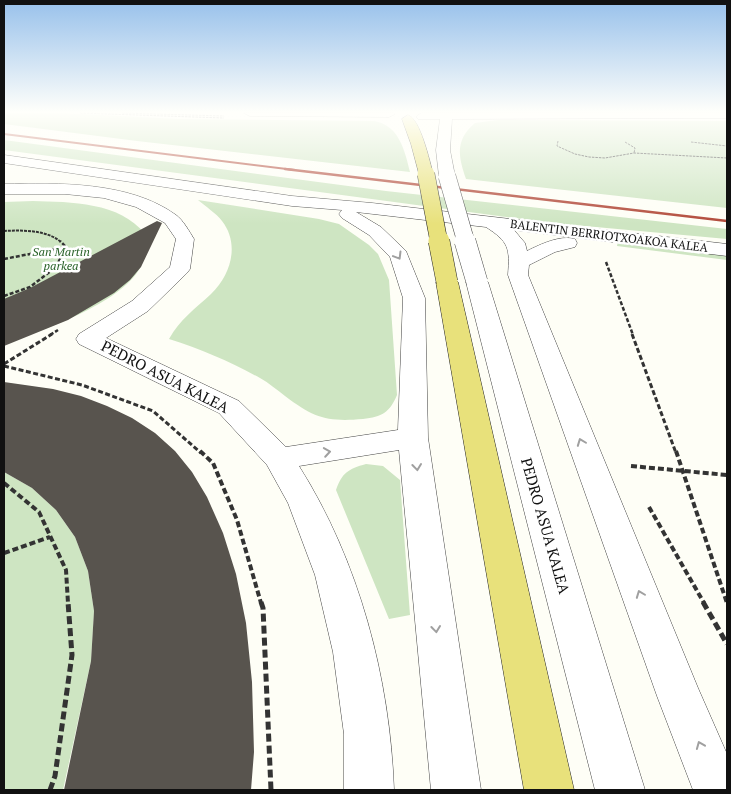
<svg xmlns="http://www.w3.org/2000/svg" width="731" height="794" font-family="'PT Serif',serif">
  <rect width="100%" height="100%" fill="#fefef6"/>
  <path fill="#cee5c2" d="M4,113H65L178,119L374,121C399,125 405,151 410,172L137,141L4,124Z
    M498,120L727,121V208L466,179C458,156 455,140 475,123Z
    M4,140L386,191L727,229V239L552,223L4,150Z
    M198,200L319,219L339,224L369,245L378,254L389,280L397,395C390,412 382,417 363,419C327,422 314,418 285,396C277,390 269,383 260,378C230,362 202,349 169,339C180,319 195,309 211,294C231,275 240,244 222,221C216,213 206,207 198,200Z
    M33,201C71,202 120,202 145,234C144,244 145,260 140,268C120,304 41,331 4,344V202Z
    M618,241L727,254V260L617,246Z
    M366,464L383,466L400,480L410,615L389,619L336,490C342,473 348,469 366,464Z
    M4,472L32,488L56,510L75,537L88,571L94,611L91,661L63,790H4Z"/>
  <path fill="#58544e" d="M157,221L162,223L141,267L130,280L114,293L68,320L4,346V299L30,288Z
    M4,382L53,389L81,396L107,406L132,418L155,433L175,451L192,472L207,497L223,533L236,574L246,623L252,682L254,752L251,790H64L91,661L94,611L88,571L75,537L56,510L32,488L4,472Z"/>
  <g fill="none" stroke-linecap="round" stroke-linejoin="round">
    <defs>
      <path id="minor" d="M244,113H394L395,114L389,117L250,116Z
        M422,113H727V118L452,119L450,150L455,176L452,179H442L439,176L436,150L440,119H418L416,117L418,115Z
        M4,155L292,196L372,203L727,244V256L514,230L525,243L527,251C541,244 560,235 575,239L577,243L575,247L555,252L529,265L528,275L698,688L727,754V790H693L657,696L508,275C510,248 509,242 486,227L356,212L381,227L406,251L425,298L428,438L481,790H431L399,450L299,466C359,561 390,678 394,790H344V734L333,652L315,575L288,503L267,465L219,413L79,344L76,339L79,334L132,301L170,267L176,239L165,223L136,207L104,198L65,194H4V184C58,183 129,181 176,215C183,220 189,231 194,239L190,269L187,273L148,311L106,338L239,401L286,447L398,430L403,298L390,257L369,235L342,218L339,214L342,210L292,206L4,163Z
        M477,276L484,278L488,282L645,790H595L466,282L470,278Z"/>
      <path id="major" d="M408,115C420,118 430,162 433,174L431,177H421L419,174L411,144L402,119Z
        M447,276L454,278L458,282L574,790H524L436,282L440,278Z"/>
    </defs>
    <use href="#minor" stroke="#444" stroke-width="1"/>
    <use href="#major" stroke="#222" stroke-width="1"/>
    <path stroke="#333" stroke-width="1" stroke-dasharray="2.5 1" stroke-linecap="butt" d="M80,113L224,118
      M122,113L224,116
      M558,141L557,146L575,154L589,157L605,158L634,153L727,158
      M625,142L635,148L634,153
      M691,142L727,146"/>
    <path stroke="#333" stroke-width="2" stroke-dasharray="3 1" stroke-linecap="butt" d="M4,231C23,230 47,230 61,242"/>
    <path stroke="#333" stroke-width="2.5" stroke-dasharray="4 2" stroke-linecap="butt" d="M4,259L66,247
      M606,262L633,335
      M4,296L30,287L56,267L66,247L60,241
      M50,335L58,330"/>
    <path stroke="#333" stroke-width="3" stroke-dasharray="5 2.5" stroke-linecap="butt" d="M632,334L676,453
      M4,364L52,334
      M4,366L82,385L153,411L201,453"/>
    <path stroke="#333" stroke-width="4" stroke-dasharray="6 3" stroke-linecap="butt" d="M200,451L213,463L237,520L261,603
      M676,451L727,603
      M631,466L727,475
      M4,483L39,512L66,570L68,603
      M649,507L704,603
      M4,553L50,537"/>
    <path stroke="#333" stroke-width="5" stroke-dasharray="8 4" stroke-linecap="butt" d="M261,602L263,608L271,790
      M703,602L727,644
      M50,790L55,776L72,655L68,602"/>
    <use href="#minor" fill="#fff" fill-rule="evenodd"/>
    <use href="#major" fill="#e8e17b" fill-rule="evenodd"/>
    <path stroke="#b14838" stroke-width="2" d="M4,134L295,170"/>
    <path stroke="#b14838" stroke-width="2.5" d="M285,169L727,221"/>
    <defs>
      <path id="minor-bridge-far1" d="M447,176L466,242"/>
      <path id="minor-bridge" d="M465,241L477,282"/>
      <path id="major-bridge-far1" d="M426,174L439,242"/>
      <path id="major-bridge" d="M439,241L447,282"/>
    </defs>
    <use href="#minor-bridge-far1" stroke="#444" stroke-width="18" stroke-linecap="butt"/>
    <use href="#minor-bridge" stroke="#444" stroke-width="22" stroke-linecap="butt"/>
    <use href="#major-bridge-far1" stroke="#222" stroke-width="18" stroke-linecap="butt"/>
    <use href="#major-bridge" stroke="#222" stroke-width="22" stroke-linecap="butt"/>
    <use href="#minor-bridge-far1" stroke="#fff" stroke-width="17"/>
    <use href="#minor-bridge" stroke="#fff" stroke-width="21"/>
    <use href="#major-bridge-far1" stroke="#e8e17b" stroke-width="17"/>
    <use href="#major-bridge" stroke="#e8e17b" stroke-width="21"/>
  </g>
  <defs><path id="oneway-chevron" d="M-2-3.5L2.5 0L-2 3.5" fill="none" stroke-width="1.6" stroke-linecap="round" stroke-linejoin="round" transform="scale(1.25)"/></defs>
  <g stroke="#a0a0a0">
    <use href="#oneway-chevron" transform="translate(398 256) rotate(59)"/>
    <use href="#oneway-chevron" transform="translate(581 442) rotate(-111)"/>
    <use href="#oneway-chevron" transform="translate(327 452) rotate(-9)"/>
    <use href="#oneway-chevron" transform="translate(417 467) rotate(83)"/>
    <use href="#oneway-chevron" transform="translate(640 594) rotate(-111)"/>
    <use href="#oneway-chevron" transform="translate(436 629) rotate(83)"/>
    <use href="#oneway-chevron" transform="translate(700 745) rotate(-112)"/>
  </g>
  <linearGradient id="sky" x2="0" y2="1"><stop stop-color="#98c1eb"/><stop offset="0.5" stop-color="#fffffb"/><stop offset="1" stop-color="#fffffb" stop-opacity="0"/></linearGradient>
  <rect width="731" height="224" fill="url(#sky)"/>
  <g text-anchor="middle" stroke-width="5" stroke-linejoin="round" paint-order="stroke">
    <g font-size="12" fill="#111" stroke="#fff">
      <text transform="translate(609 236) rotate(7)" y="4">BALENTIN BERRIOTXOAKOA KALEA</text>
    </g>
    <g font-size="12" font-style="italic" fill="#296228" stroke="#fff">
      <text x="61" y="256">San Martin<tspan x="61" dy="14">parkea</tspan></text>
    </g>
    <g font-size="15" fill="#111" stroke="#fff">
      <text transform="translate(165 377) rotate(27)" y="5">PEDRO ASUA KALEA</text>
      <text transform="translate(545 526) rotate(74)" y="5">PEDRO ASUA KALEA</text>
    </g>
  </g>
  <rect width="731" height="794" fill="none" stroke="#111111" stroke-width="10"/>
</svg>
